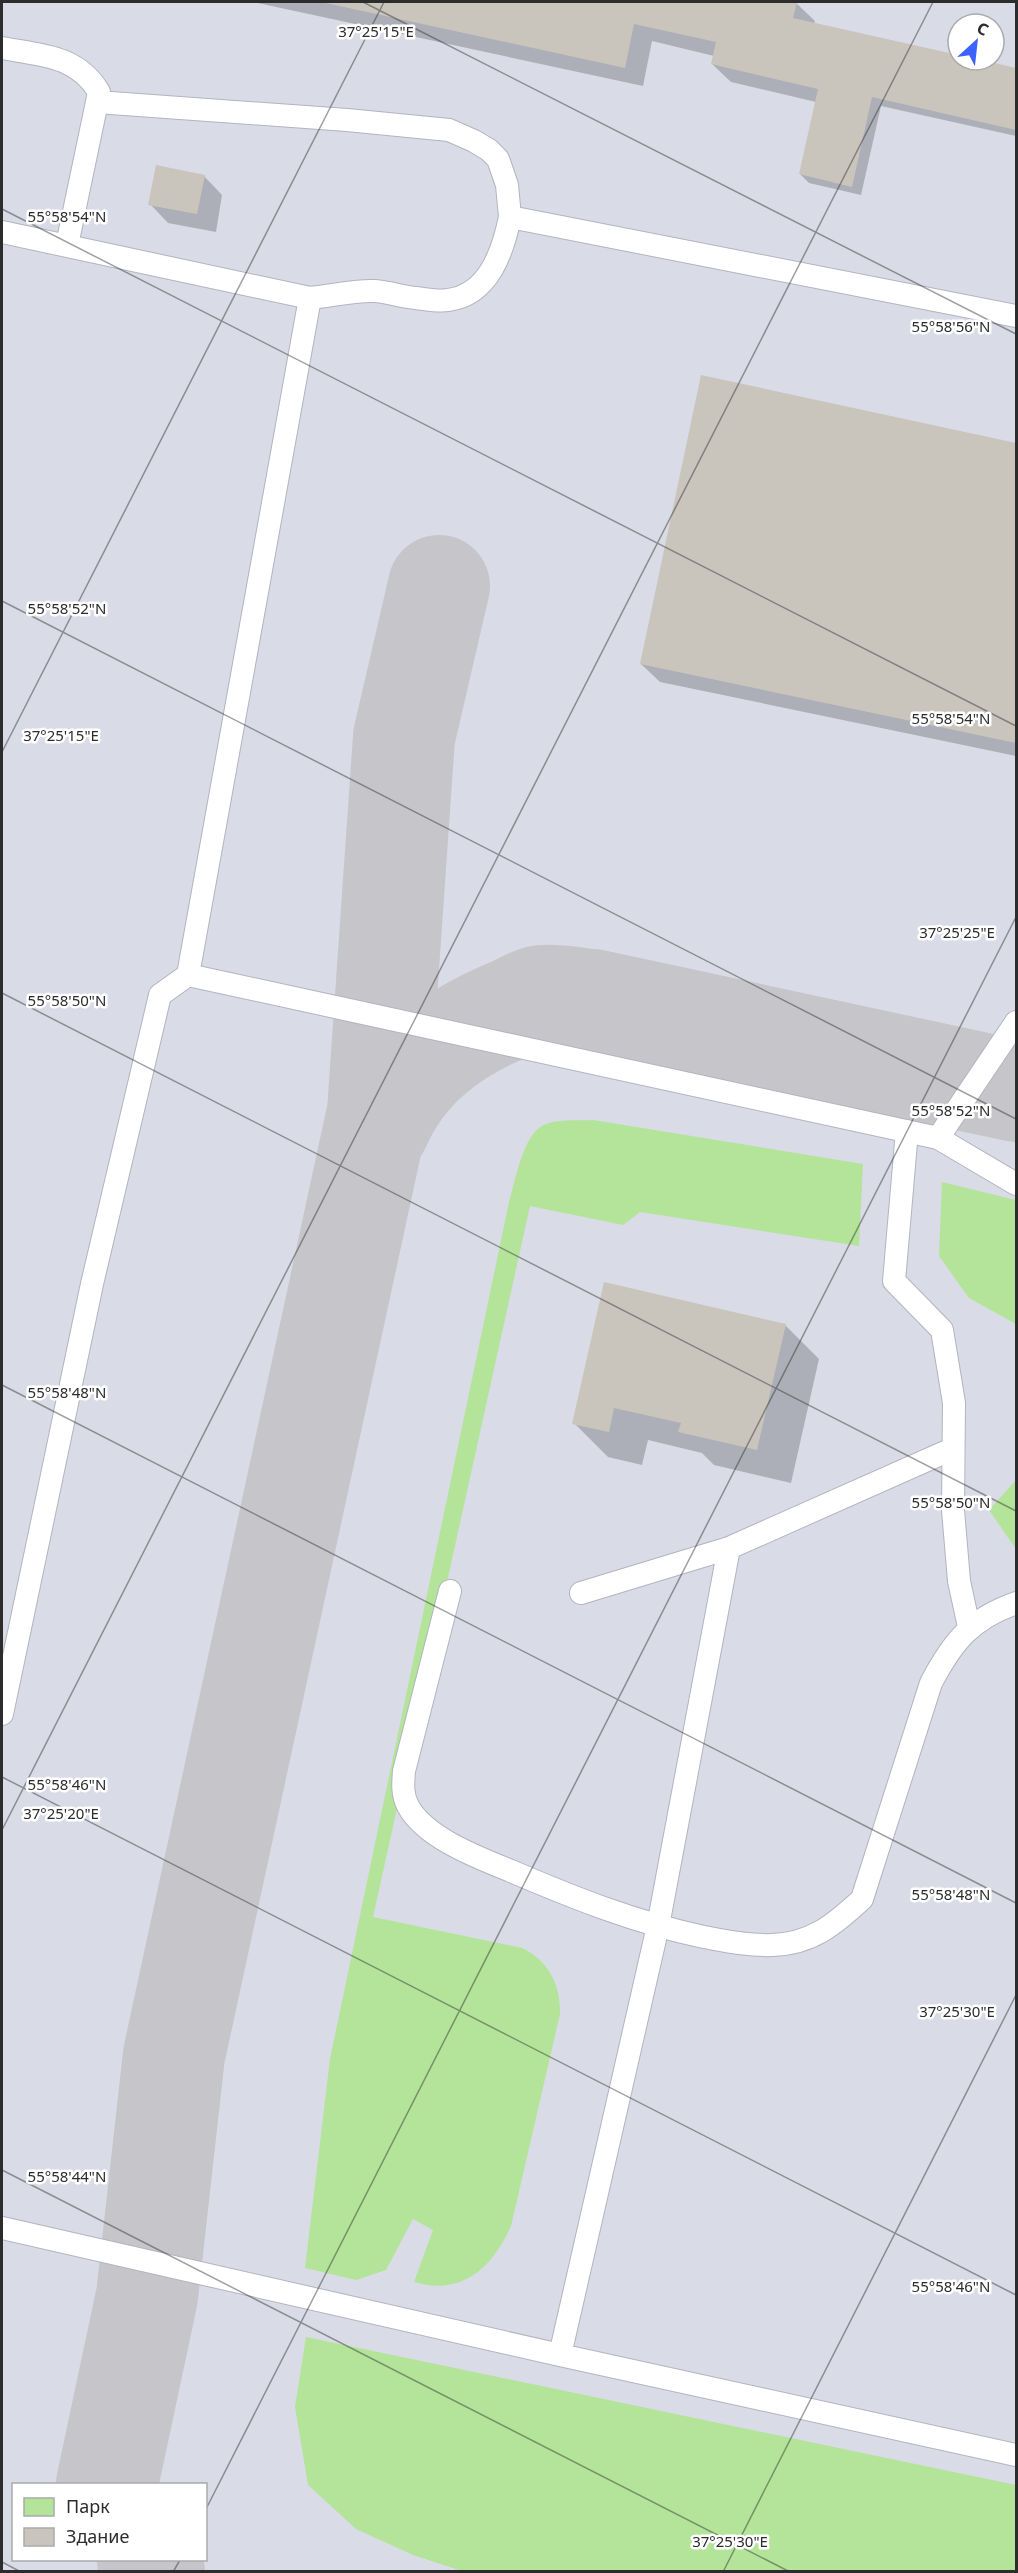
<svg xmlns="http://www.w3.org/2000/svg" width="1018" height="2573" font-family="'Noto Sans',sans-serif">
  <rect width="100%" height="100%" fill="#ede7de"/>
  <path fill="#d9dbe6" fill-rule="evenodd" d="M2,2H1016V2571L2,2572ZM958,24H994V60H958ZM14,2484H206V2560H14Z"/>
  <path fill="#b3e49a" d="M593,1120L863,1164L859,1246L640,1212L623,1225L530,1206L373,1917L522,1948C548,1960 561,1985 560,2014L511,2226C492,2268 462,2296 414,2282L433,2230L413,2219L386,2270L356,2280L305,2268L330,2059L509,1202C515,1182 523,1136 542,1126C556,1118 577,1121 593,1120Z
    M942,1182L1016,1200V1324L969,1298L939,1256Z
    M1016,1480V1549L989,1510Z
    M306,2337L1016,2485V2571H462L413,2555L356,2529L308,2485L295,2407Z"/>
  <path fill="#0003" d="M253,2H792L796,3L815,21L814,24L958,56V60H975L1016,69V136L881,106L861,195L809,183L800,174L816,102L731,82L712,64L714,56L652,41L643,86Z
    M204,176L222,195L216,232L168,223L150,204Z
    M702,377L1016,444V756L660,682L641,664Z
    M785,1325L819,1359L791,1483L714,1465L702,1453L648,1440L642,1465L608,1457L574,1423Z"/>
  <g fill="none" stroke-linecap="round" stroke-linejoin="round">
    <path stroke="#c6c5ca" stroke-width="102" d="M379,1127C405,1067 453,1032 513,1008C522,1004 533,997 542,996C558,994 577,999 593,1000L1016,1091
      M107,2484L147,2296L174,2055L378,1112L404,737L439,586
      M148,2560L154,2572"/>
  </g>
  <path fill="#c9c5bc" d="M321,2H797L793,18L958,55V60H982L1016,68V130L872,97L852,187L799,174L818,89L711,64L716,42L634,24L625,68Z
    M156,165L205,175L197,214L148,205Z
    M701,375L1016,443V743L640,664Z
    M604,1282L786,1324L757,1450L678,1432L681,1423L614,1408L609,1432L572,1424Z"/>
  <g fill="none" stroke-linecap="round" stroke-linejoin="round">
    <defs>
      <path id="lane" d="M2,48C40,55 77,55 99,92L97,102L347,120L449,130L474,141L489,150L498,159L507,185L510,217L1016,316
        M2,232L310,298L188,975L160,995L92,1284L2,1714
        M67,245L97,102
        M310,298C331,296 354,290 375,291C389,292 402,297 416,298C426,299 438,302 448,300C489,295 503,251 510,217
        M188,975L938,1138L1016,1022
        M907,1131L894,1281L942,1330L954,1403L953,1510L959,1581L969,1627
        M938,1138L1016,1184
        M450,1591L404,1771C403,1783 402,1795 408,1806C425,1838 479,1858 511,1871C574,1898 637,1923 704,1937C726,1941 749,1946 772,1945C811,1944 834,1925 862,1899L931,1683C953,1641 971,1619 1016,1603
        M581,1593L729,1548L952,1449
        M2,2228L560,2355L1016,2455
        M560,2355L658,1926L729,1548"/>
    </defs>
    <use href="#lane" stroke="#b2b4bf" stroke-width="24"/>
    <use href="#lane" stroke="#fff" stroke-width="22"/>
  </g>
  <path fill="none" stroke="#2c2c2c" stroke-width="1.5" stroke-opacity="0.45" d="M363,2L1016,334M2,209L1016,726M2,601L1016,1119M2,752L384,2M2,993L1016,1511M2,1385L1016,1903M2,1777L1016,2295M2,1830L933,2M2,2170L790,2572M206,2509L1016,917M2,2562L21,2572M173,2572L180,2560M723,2572L1016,1995"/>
  <g font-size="15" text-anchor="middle" fill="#2c2c2c" stroke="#fff" stroke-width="5" stroke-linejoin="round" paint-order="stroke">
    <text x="376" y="37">37°25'15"E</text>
    <text x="67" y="222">55°58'54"N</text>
    <text x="951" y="332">55°58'56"N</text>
    <text x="67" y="614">55°58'52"N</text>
    <text x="951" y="724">55°58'54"N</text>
    <text x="61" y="741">37°25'15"E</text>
    <text x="957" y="938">37°25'25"E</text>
    <text x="67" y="1006">55°58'50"N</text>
    <text x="951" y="1116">55°58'52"N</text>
    <text x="67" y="1398">55°58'48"N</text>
    <text x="951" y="1508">55°58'50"N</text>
    <text x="67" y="1790">55°58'46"N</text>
    <text x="61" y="1819">37°25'20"E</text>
    <text x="951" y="1900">55°58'48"N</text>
    <text x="957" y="2017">37°25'30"E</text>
    <text x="67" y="2182">55°58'44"N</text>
    <text x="951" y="2292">55°58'46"N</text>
    <text x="730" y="2547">37°25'30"E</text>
  </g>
  <rect width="1018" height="2573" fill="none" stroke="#2c2c2c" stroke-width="6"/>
  <rect x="12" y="2483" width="195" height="78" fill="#ffffff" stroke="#ababab" stroke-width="1.5"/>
  <rect x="24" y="2498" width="30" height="18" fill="#b3e49a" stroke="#ababab" stroke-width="1.5"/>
  <text x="66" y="2513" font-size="18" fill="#2c2c2c">Парк</text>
  <rect x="24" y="2528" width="30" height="18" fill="#c9c5bc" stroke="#ababab" stroke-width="1.5"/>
  <text x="66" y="2543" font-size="18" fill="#2c2c2c">Здание</text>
  <g transform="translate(976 42) rotate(27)"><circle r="28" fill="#ffffff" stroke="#ababab" stroke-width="1.5"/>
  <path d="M0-4.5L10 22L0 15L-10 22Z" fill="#3d61fc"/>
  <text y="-9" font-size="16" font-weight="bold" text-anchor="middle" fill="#2c2c2c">С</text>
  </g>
</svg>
